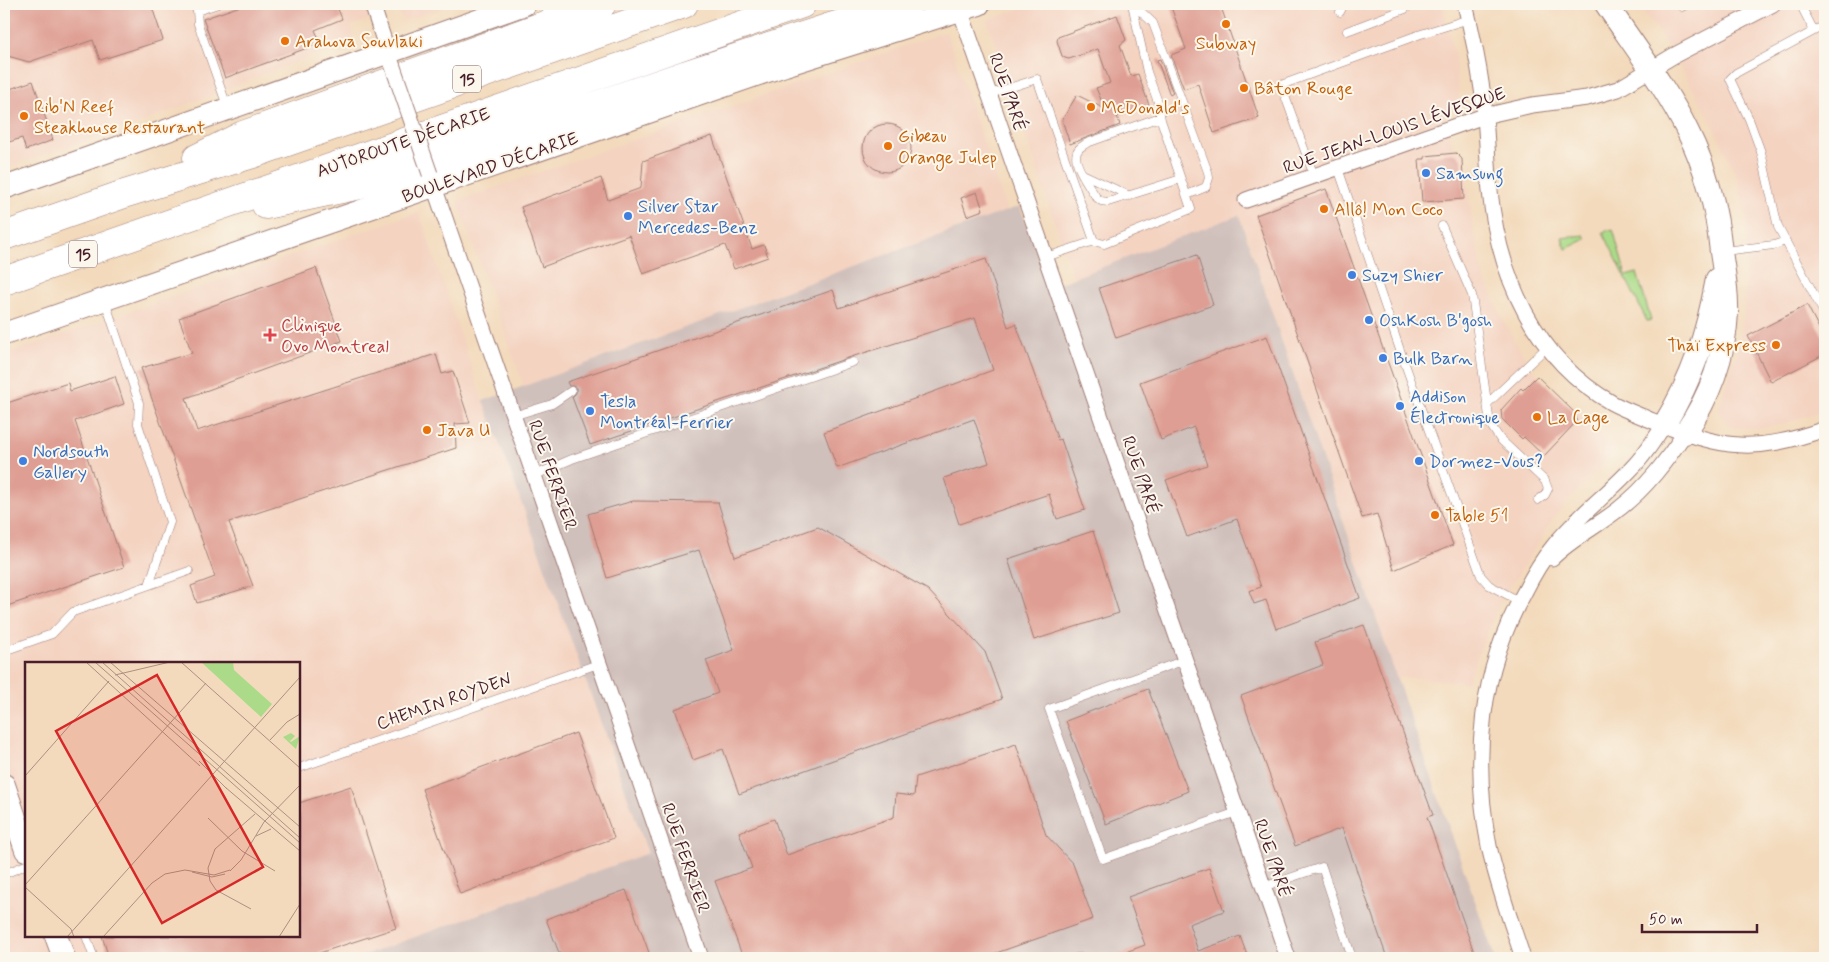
<svg xmlns="http://www.w3.org/2000/svg" width="1829" height="962" font-family="Mynerve,sans-serif">
  <rect width="100%" height="100%" fill="#fbf7ec"/>
  <filter id="ink" filterUnits="userSpaceOnUse"><feTurbulence type="fractalNoise" baseFrequency=".02" numOctaves="2"/><feDisplacementMap in="SourceGraphic" scale="10" xChannelSelector="R" yChannelSelector="G"/><feConvolveMatrix kernelMatrix="1 2 1 2 8 2 1 2 1" color-interpolation-filters="sRGB"/></filter>
  <filter id="wash" filterUnits="userSpaceOnUse"><feTurbulence type="fractalNoise" baseFrequency=".0096" numOctaves="4" result="noise"/><feDisplacementMap in="SourceGraphic" scale="20" xChannelSelector="R" yChannelSelector="G"/><feGaussianBlur stdDeviation="1.12" result="paint"/><feColorMatrix in="noise" values="0 0 0 0 0 0 0 0 0 0 0 0 0 0 0 0 0 1.4 0 .05"/><feComposite in="paint" operator="in"/></filter>
  <g filter="url(#wash)">
    <rect width="100%" height="100%" fill="#f3dabc"/>
    <path fill="#f4d3c1" fill-rule="evenodd" d="M4,4H453L404,21L397,11L352,25L353,40L134,125L4,168Z
      M1037,4H1442L1454,53L1460,103L1444,110L1454,149L1464,152L1473,228L1482,271L1500,313L1516,344L1534,371L1616,449L1556,515L1499,604L1467,682L1396,677L1240,216L1073,278L987,20Z
      M1637,4H1825V409L1823,410L1787,423L1758,428H1735L1728,424L1720,414L1719,406L1736,356L1744,315L1747,216L1734,170L1709,116L1660,33Z
      M946,32L1007,211L524,386L457,201Z
      M419,212L483,401L510,471L648,853L357,958H4V355ZM26,663H299V936H26Z"/>
    <path fill="#d0c0bc" d="M1020,206L1050,287L1239,215L1396,676L1495,958H357L648,853L510,471L483,401Z"/>
    <path fill="#abdb89" stroke="#7a7d5a" d="M1613,229L1626,276L1637,273L1651,320L1647,321L1603,232Z
      M1584,235L1586,239L1566,249L1562,238Z"/>
    <g id="blocks">
      <path fill="#df9e93" d="M4,4H151L163,40L100,60L93,40L29,62L4,55Z
        M246,4H336L342,19L315,30L321,43L225,78L203,19Z
        M1170,4H1220L1259,118L1214,133L1198,84L1184,89L1171,55L1186,49Z
        M1117,15L1126,40L1120,45L1131,76L1138,74L1149,105L1117,116L1120,125L1070,144L1062,120L1077,95L1105,109L1096,88L1110,83L1098,49L1069,59L1065,58L1062,56L1057,41L1058,37Z
        M1160,59L1173,93L1170,95L1157,60Z
        M33,81L53,140L26,150L22,138L9,142L4,128V91Z
        M863 148a24 24 0 1 1 48 0a24 24 0 1 1-48 0Z
        M712,136L752,249L764,245L768,257L734,269L725,245L643,274L629,235L542,267L521,207L601,178L608,200L641,188L643,161Z
        M1456,153L1462,159L1464,199L1422,202L1419,159H1425V156Z
        M1326,189L1453,545L1394,570L1377,514L1362,518L1256,215Z
        M977,192L983,210L967,216L961,198Z
        M1197,255L1213,305L1116,338L1099,288Z
        M986,259L1008,327L1016,324L1058,440L1061,439L1085,510L1057,519L1049,494L959,524L944,478L989,463L974,419L837,468L824,432L993,370L975,318L851,357L590,445L572,397L576,393V388L573,386H569L567,382L833,290L839,308Z
        M316,268L342,341L186,398L197,431L436,354L442,374L453,371L470,423L455,424L456,448L229,522L253,586L197,603L191,586L215,577L141,368L192,353L179,318Z
        M1807,305L1825,340V354L1771,382L1748,336Z
        M1267,336L1360,598L1276,629L1266,600L1254,604L1249,591L1261,587L1237,519L1187,537L1166,480L1207,465L1194,427L1161,440L1140,382Z
        M115,376L124,404L75,421L124,567L4,607V404L68,383L70,391Z
        M1537,376L1576,414V422L1544,456L1524,437L1522,439L1502,419L1501,410L1521,388L1523,390Z
        M633,501L718,502L735,557L818,527L928,590L985,652L1002,699L739,794L723,749L693,760L675,709L718,693L706,660L734,650L699,550L607,578L588,514Z
        M1093,531L1119,613L1034,640L1008,559Z
        M1364,625L1433,815L1427,817L1476,958H1387L1342,828L1295,846L1241,696L1323,665L1315,642Z
        M1148,689L1188,791L1106,824L1066,721Z
        M576,733L614,838L460,894L422,789Z
        M1016,744L1046,835L1073,864L1093,919L982,958H743L715,881L752,868L739,832L774,819L787,855L894,817L896,794L914,796L916,777Z
        M351,786L396,928L304,958H109L102,936H299V803Z
        M1209,868L1224,911L1189,924L1198,951L1240,936L1248,958H1112V957L1145,945L1128,897Z
        M626,890L651,958H561L546,919Z"/>
    </g>
  </g>
  <g filter="url(#ink)">
    <use href="#blocks" fill-opacity="0" stroke="#9e7c74" stroke-width="1"/>
    <g fill="none" stroke-linecap="round" stroke-linejoin="round">
      <defs>
        <path id="lane" d="M195,4L197,11L198,24L227,106
          M1133,4L1153,23L1208,172L1209,178L1206,187L1187,195
          M1677,4L1682,7L1688,4
          M1800,4L1814,31
          M197,11L218,4
          M1340,12L1344,4
          M1825,25L1736,73L1730,79L1749,119L1761,152L1778,227L1825,315
          M1347,31L1405,9L1411,4
          M990,94L1037,79L1094,241L1046,257
          M1160,117L1087,143C1083,146 1079,147 1077,152C1072,163 1090,187 1096,197L1101,201L1108,202L1181,179
          M1338,168L1400,350L1481,576L1489,585L1519,601
          M1083,174L1130,196
          M1314,176L1281,85L1418,35L1469,19
          M1442,226L1472,295L1490,424L1500,439L1545,481L1548,489L1545,495L1538,500
          M1094,241L1104,244L1191,209L1161,120L1158,102L1147,72L1132,4
          M1724,251L1774,245L1786,241
          M105,301L139,403L138,424L170,522L149,585
          M1487,404L1547,347
          M513,416L552,404L571,391
          M533,476L572,459L853,362
          M4,651L52,634L73,612L189,571
          M1185,660L1049,709L1103,859L1237,812
          M299,768L598,664
          M4,874L26,865
          M1263,887L1322,867L1352,958
          M86,936L94,958
          M1077,958H1081"/>
        <path id="street" d="M372,4L391,62
          M958,4L1288,958
          M1465,4C1472,32 1478,61 1482,89C1487,123 1487,158 1490,191C1499,277 1535,359 1612,403C1625,410 1639,415 1653,421C1724,449 1753,454 1825,429
          M431,178L701,958
          M1246,200L1484,116L1532,105L1587,98L1618,89L1673,56L1773,4
          M1552,558C1572,538 1598,526 1620,508C1647,487 1666,461 1685,433
          M1523,958C1511,921 1497,884 1489,846C1472,759 1480,671 1524,593C1532,577 1541,561 1552,548C1576,517 1606,496 1632,468C1645,455 1654,440 1664,425"/>
        <path id="secondary" d="M1606,4C1634,46 1666,87 1688,132C1707,170 1717,210 1721,252C1724,272 1728,292 1727,313C1725,356 1709,398 1685,433
          M4,188L525,4
          M4,334L785,65L979,4
          M1664,425C1693,378 1707,334 1717,279
          M4,785L26,850
          M56,936L64,958"/>
        <path id="highway" d="M197,158L243,135L602,4
          M266,205L370,183L684,75L827,28L908,4
          M4,236L124,194L250,155L684,4
          M4,281L802,4"/>
      </defs>
      <use href="#lane" stroke="#9e7c74" stroke-width="9"/>
      <use href="#street" stroke="#9e7c74" stroke-width="17"/>
      <use href="#secondary" stroke="#9e7c74" stroke-width="24"/>
      <use href="#highway" stroke="#9e7c74" stroke-width="29"/>
      <use href="#lane" stroke="#fff" stroke-width="8"/>
      <use href="#street" stroke="#fff" stroke-width="15"/>
      <use href="#secondary" stroke="#fff" stroke-width="22"/>
      <use href="#highway" stroke="#fff" stroke-width="28"/>
      <defs>
        <path id="street-bridge" d="M392,64L430,174"/>
      </defs>
      <use href="#street-bridge" stroke="#9e7c74" stroke-width="17" stroke-linecap="butt"/>
      <use href="#street-bridge" stroke="#fff" stroke-width="15"/>
    </g>
  </g>
  <g fill="#e8710a" stroke="#fbf7ec" stroke-width="2">
    <circle cx="1226" cy="24" r="5"/>
    <circle cx="285" cy="41" r="5"/>
    <circle cx="1244" cy="88" r="5"/>
    <circle cx="1091" cy="107" r="5"/>
    <circle cx="24" cy="116" r="5"/>
    <circle cx="888" cy="146" r="5"/>
    <circle cx="1324" cy="209" r="5"/>
    <circle cx="1776" cy="345" r="5"/>
    <circle cx="1537" cy="417" r="5"/>
    <circle cx="427" cy="430" r="5"/>
    <circle cx="1435" cy="515" r="5"/>
  </g>
  <g fill="#3f7fe0" stroke="#fbf7ec" stroke-width="2">
    <circle cx="1426" cy="173" r="5"/>
    <circle cx="628" cy="216" r="5"/>
    <circle cx="1352" cy="275" r="5"/>
    <circle cx="1369" cy="320" r="5"/>
    <circle cx="1383" cy="358" r="5"/>
    <circle cx="1400" cy="406" r="5"/>
    <circle cx="590" cy="411" r="5"/>
    <circle cx="23" cy="461" r="5"/>
    <circle cx="1419" cy="461" r="5"/>
  </g>
  <path fill="#e0444e" stroke="#fbf7ec" stroke-width="2" d="M267.5 327.5h5v5h5v5h-5v5h-5v-5h-5v-5h5z"/>
  <g text-anchor="middle" stroke-width="4" stroke-linejoin="round" paint-order="stroke">
    <g fill="#fbf7ec" stroke="#7f6065" stroke-width="1">
      <rect x="453" y="65.5" width="28" height="27" rx="4"/>
      <rect x="69" y="240.5" width="28" height="27" rx="4"/>
    </g>
    <g font-size="16" font-weight="bold" fill="#4a1f2b">
      <text x="467" y="85">15</text>
      <text x="83" y="260">15</text>
    </g>
    <g font-size="18" fill="#c56008" stroke="#fbf7ec" text-anchor="start">
      <text x="295" y="47">Arahova Souvlaki</text>
      <text x="1226" y="49" text-anchor="middle">Subway</text>
      <text x="1254" y="94">Bâton Rouge</text>
      <text x="34" y="112">Rib'N Reef<tspan x="34" dy="21">Steakhouse Restaurant</tspan></text>
      <text x="1101" y="113">McDonald's</text>
      <text x="898" y="142">Gibeau<tspan x="898" dy="21">Orange Julep</tspan></text>
      <text x="1334" y="215">Allô! Mon Coco</text>
      <text x="1766" y="351" text-anchor="end">Thaï Express</text>
      <text x="1547" y="423">La Cage</text>
      <text x="437" y="436">Java U</text>
      <text x="1445" y="521">Table 51</text>
    </g>
    <g font-size="18" fill="#4a1f2b" stroke="#fbf7ec">
      <text transform="translate(1008 92) rotate(71)" y="6">RUE PARÉ</text>
      <text transform="translate(1394 130) rotate(-19)" y="6">RUE JEAN-LOUIS LÉVESQUE</text>
      <text transform="translate(403 142) rotate(-19)" y="6">AUTOROUTE DÉCARIE</text>
      <text transform="translate(490 167) rotate(-19)" y="6">BOULEVARD DÉCARIE</text>
      <text transform="translate(553 475) rotate(71)" y="6">RUE FERRIER</text>
      <text transform="translate(1141 475) rotate(71)" y="6">RUE PARÉ</text>
      <text transform="translate(444 701) rotate(-19)" y="6">CHEMIN ROYDEN</text>
      <text transform="translate(686 858) rotate(71)" y="6">RUE FERRIER</text>
      <text transform="translate(1273 858) rotate(71)" y="6">RUE PARÉ</text>
    </g>
    <g font-size="18" fill="#366cbe" stroke="#fbf7ec" text-anchor="start">
      <text x="1436" y="179">Samsung</text>
      <text x="638" y="212">Silver Star<tspan x="638" dy="21">Mercedes-Benz</tspan></text>
      <text x="1362" y="281">Suzy Shier</text>
      <text x="1379" y="326">OshKosh B'gosh</text>
      <text x="1393" y="364">Bulk Barn</text>
      <text x="1410" y="402">Addison<tspan x="1410" dy="21">Électronique</tspan></text>
      <text x="600" y="407">Tesla<tspan x="600" dy="21">Montréal-Ferrier</tspan></text>
      <text x="33" y="457">Nordsouth<tspan x="33" dy="21">Gallery</tspan></text>
      <text x="1429" y="467">Dormez-Vous?</text>
    </g>
    <g font-size="18" fill="#be3a42" stroke="#fbf7ec" text-anchor="start">
      <text x="281" y="331">Clinique<tspan x="281" dy="21">Ovo Montreal</tspan></text>
    </g>
  </g>
  <g transform="translate(25 662)">
    <rect width="275" height="275" fill="#f3dabc"/>
    <path d="M176,0H208L209,8L247,42L236,55ZM266,71L270,74L265,79L260,75L266,80L275,74L271,87L258,75Z" fill="#abdb89"/>
    <path fill="none" stroke="#af8f82" stroke-width="1" d="M61,0L175,104M70,0L275,181M77,0L275,176M85,0L275,165M156,0L275,106M90,13L145,0M245,78L262,60L275,52M174,99L202,127M0,114L84,19M200,125L275,189M183,156L217,189L250,209M239,160L275,123M231,174L246,167M205,209L216,198L239,160M167,210L187,215L200,212M0,223L181,21M0,225L46,267L49,275M226,247L191,228L185,219L183,206L190,187L230,152M42,275L275,15M78,275L127,221L140,212L160,208L189,213L205,208M254,275L275,242"/>
    <path fill="#d62828" fill-opacity="0.15" stroke="#d62828" stroke-width="2.5" d="M132,13L238,205L137,261L31,69Z"/>
    <rect width="275" height="275" fill="none" stroke="#4a1f2b" stroke-width="2.5"/>
  </g>
  <rect width="1829" height="962" fill="none" stroke="#fbf7ec" stroke-width="20"/>
  <path d="M1642 924v8h115v-8" fill="none" stroke="#4a1f2b" stroke-width="2.5"/>
  <text x="1649" y="924" font-size="15" fill="#4a1f2b" stroke="#fbf7ec" stroke-width="4" paint-order="stroke">50 m</text>
</svg>
